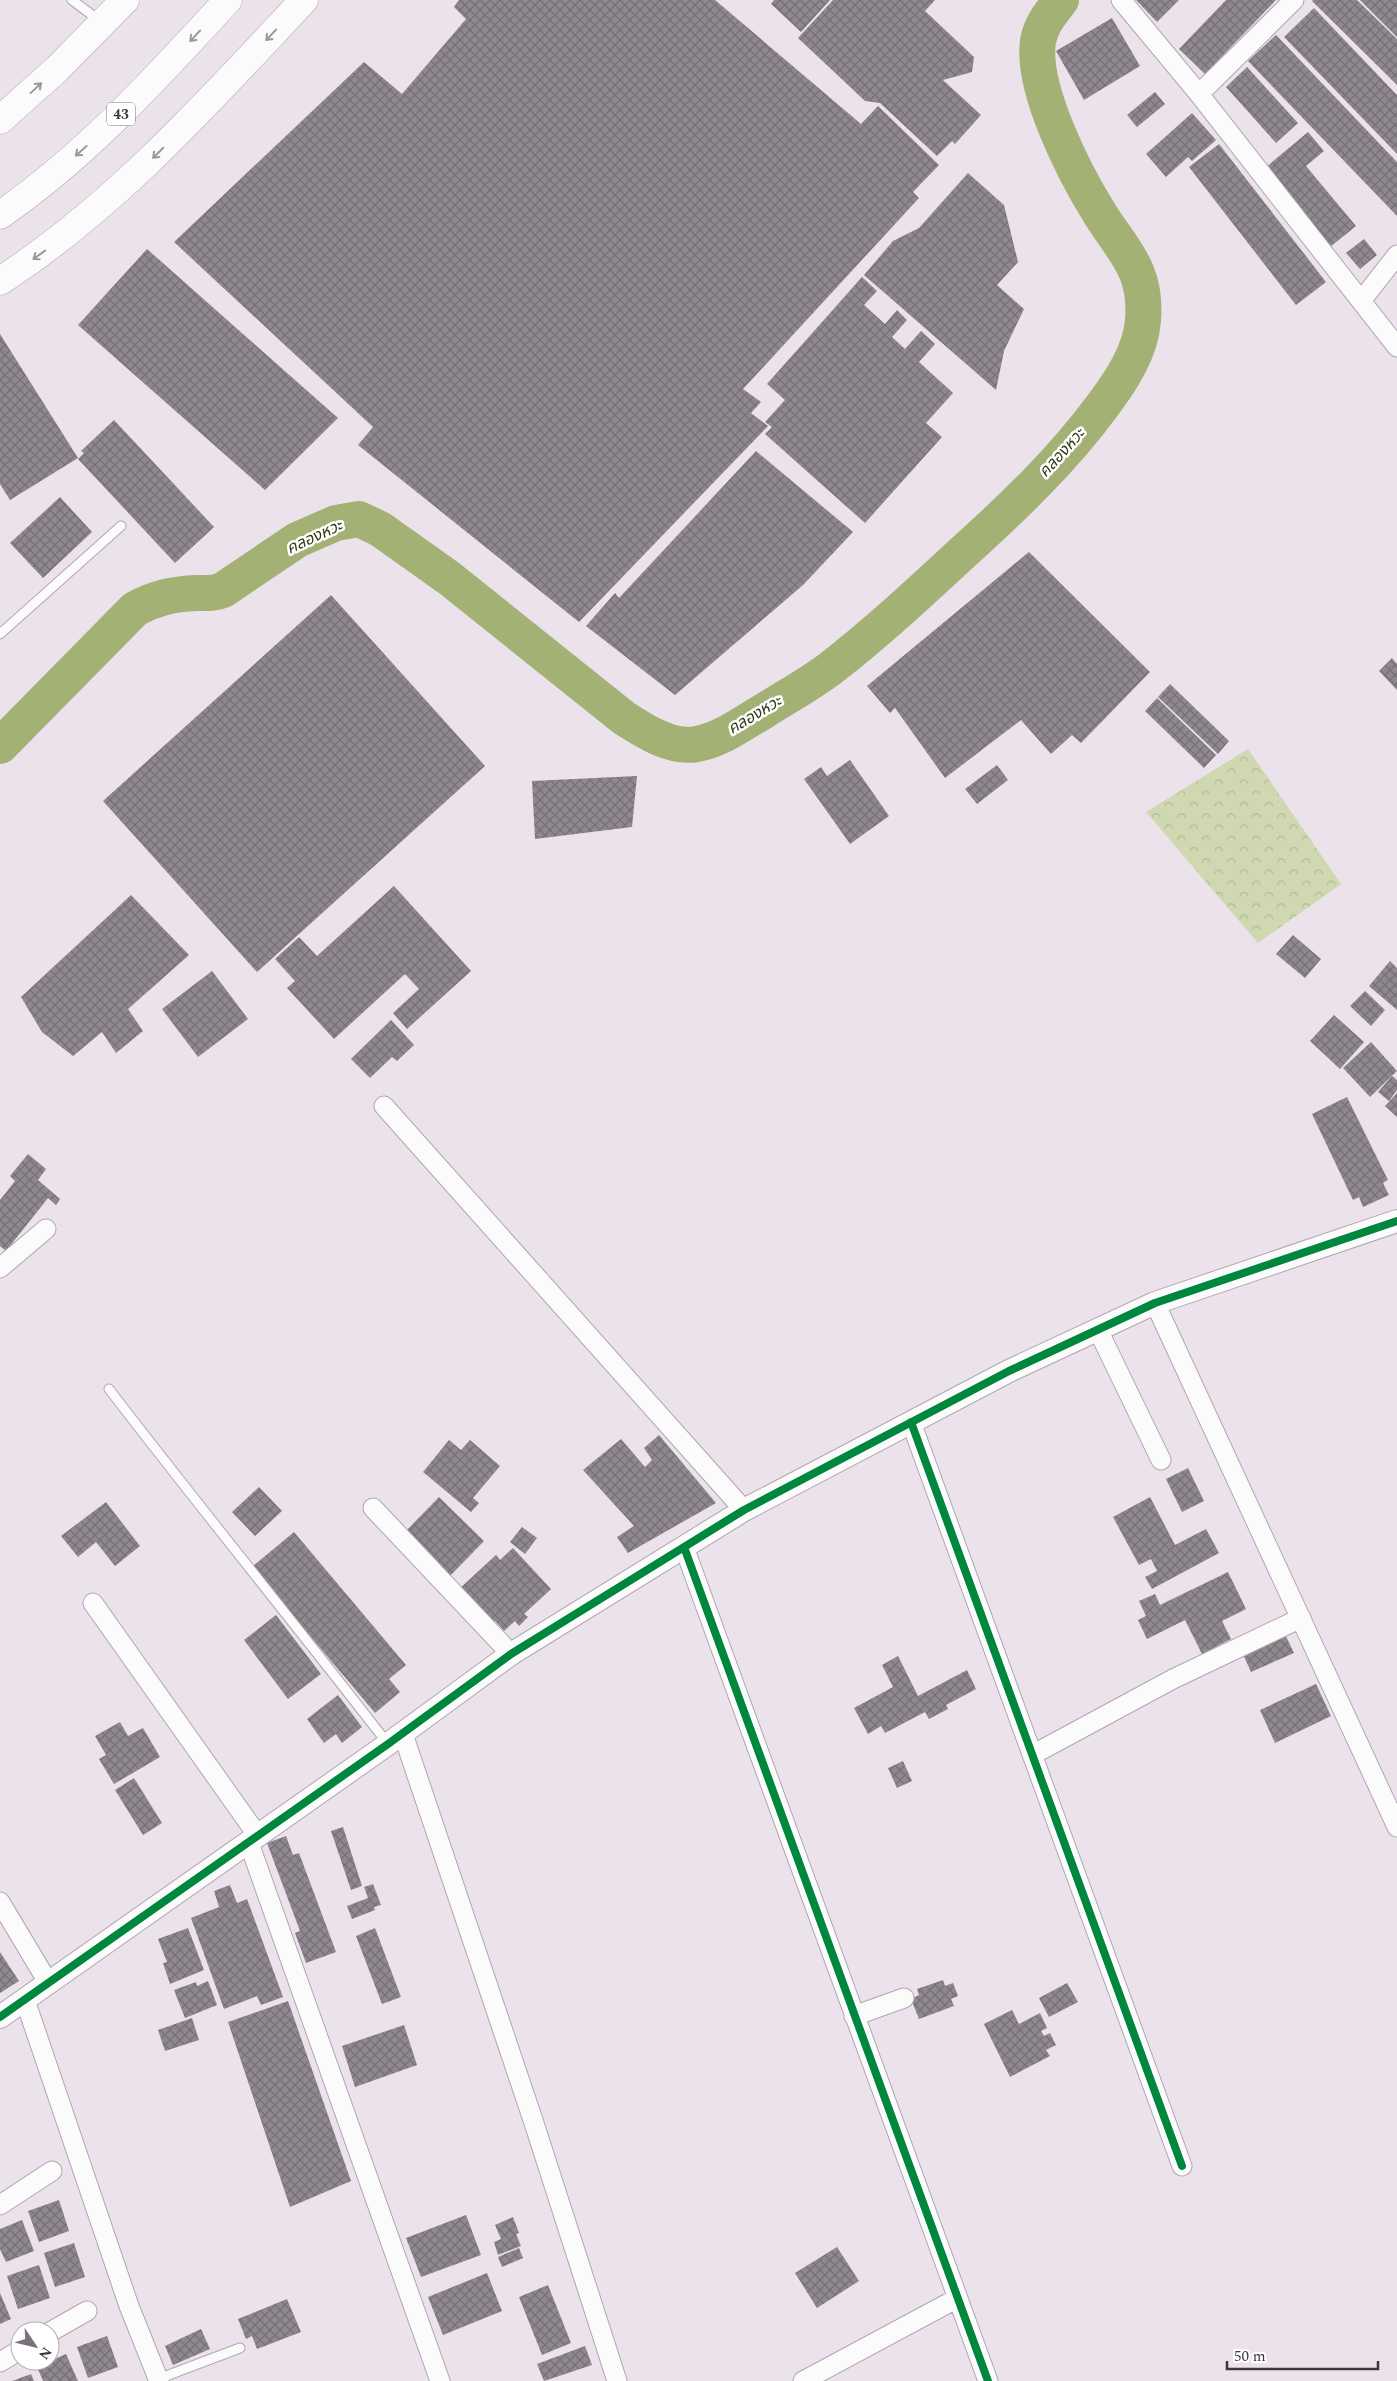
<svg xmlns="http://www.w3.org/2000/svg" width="1397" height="2381" font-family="Spectral,'Noto Sans Thai',serif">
  <defs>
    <pattern id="park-crowns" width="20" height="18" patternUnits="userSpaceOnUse" patternTransform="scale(1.25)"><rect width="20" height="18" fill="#cfd8b0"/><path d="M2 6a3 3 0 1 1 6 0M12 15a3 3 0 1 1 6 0" fill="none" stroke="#b3ba98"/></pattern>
    <pattern id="building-cross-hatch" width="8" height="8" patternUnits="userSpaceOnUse" patternTransform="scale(1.25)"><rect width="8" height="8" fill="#908890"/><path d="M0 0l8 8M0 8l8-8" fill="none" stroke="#777077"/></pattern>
  </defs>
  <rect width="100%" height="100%" fill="#ece2ec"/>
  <path fill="url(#park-crowns)" d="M1248,749L1341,884L1258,943L1146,812Z"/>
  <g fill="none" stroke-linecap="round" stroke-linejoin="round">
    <path stroke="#a3b274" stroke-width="36" d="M0,746L135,609C155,598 173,594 196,593C205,593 214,594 223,590L297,540L336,523L359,519L380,529L449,578L624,718C644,731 672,749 697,744C721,740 743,723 764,711C786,697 810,684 831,668C876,633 918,594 959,556C1010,510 1062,461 1103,405C1121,381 1141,351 1143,320C1147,270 1124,252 1100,214C1075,174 1031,89 1038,41C1041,24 1051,13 1061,0"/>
  </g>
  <path fill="url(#building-cross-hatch)" d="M459,0H715L861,124L878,106L939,165L913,192L919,198L743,389L761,402L751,413L768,426L579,622L358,445L373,427L174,242L364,62L402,94L466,19L454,7Z
    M774,0H830L801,32L771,4Z
    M833,0H935L925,11L974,57L972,72L943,80L981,115L955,144L952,141L937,156L880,103L865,101L798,38Z
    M1136,0H1179L1157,22Z
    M1226,0H1276L1205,74L1179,49Z
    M1313,0H1357L1397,39V85L1312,1Z
    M1360,0H1397V37Z
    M1314,8L1397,95V154L1284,37Z
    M1112,18L1140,66L1084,100L1056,51Z
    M1276,35L1397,162V216L1248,61Z
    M1247,67L1298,123L1276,143L1226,87Z
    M1155,92L1165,104L1137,127L1127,115Z
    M1192,113L1216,140L1192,161L1188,157L1166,177L1146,154Z
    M1308,132L1324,151L1306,166L1356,226L1330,247L1265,168Z
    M1219,144L1326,282L1296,305L1189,167Z
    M968,173L1004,205L1018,262L997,285L1024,309L1004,351L996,390L864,275L893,241L919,228Z
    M1364,239L1377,255L1360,269L1346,253Z
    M147,249L338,418L265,490L78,325Z
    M862,277L877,291L864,305L885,324L897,310L907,320L892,337L905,349L921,331L935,344L919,362L953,393L926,423L942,437L865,523L765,434L772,427L765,422L785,400L767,384Z
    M0,334L78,458L10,500L0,484Z
    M114,420L214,527L175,563L78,459L84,453L81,451Z
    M756,451L853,532L803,585L675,695L586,626L615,593L619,598Z
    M60,497L92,532L43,578L10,543Z
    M1029,552L1150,672L1081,743L1072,735L1051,754L1021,720L945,778L895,708L890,713L867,686Z
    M331,595L485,766L257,972L103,801Z
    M1392,658L1397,664V690L1379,671Z
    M1170,684L1229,741L1218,754L1158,697Z
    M1157,698L1216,755L1204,768L1145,711Z
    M850,760L889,816L850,844L804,779L821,767L827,776Z
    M997,765L1008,780L977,804L965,789Z
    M637,776L632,827L535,839L532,781Z
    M394,886L471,971L407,1029L393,1013L419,989L405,974L334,1039L287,988L295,981L275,959L299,937L317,956Z
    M131,895L189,955L128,1009L143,1031L116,1053L102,1032L73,1056L42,1032L21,997Z
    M1293,935L1321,959L1305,978L1276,954Z
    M1390,961L1397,968V1010L1369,986Z
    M212,971L248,1019L198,1057L162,1009Z
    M1365,991L1385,1010L1371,1026L1350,1006Z
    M1334,1015L1364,1042L1340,1069L1310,1041Z
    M391,1020L414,1045L397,1061L392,1057L370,1078L351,1059Z
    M1371,1042L1397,1071L1370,1097L1343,1068Z
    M1392,1076L1397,1080V1090L1389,1101L1378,1092Z
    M1397,1093V1117L1385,1106Z
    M1347,1097L1388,1180L1383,1183L1389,1195L1363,1207L1359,1197L1353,1200L1312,1114Z
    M28,1154L46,1169L38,1180L60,1199L56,1205L48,1198L6,1251L0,1246V1200L15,1181L10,1176Z
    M659,1435L716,1503L628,1553L617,1537L634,1526L583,1470L621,1439L645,1467L652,1460L644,1448Z
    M449,1440L461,1450L470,1440L500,1466L473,1498L479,1503L471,1512L423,1472Z
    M1188,1468L1204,1501L1182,1512L1166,1479Z
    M259,1487L282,1511L255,1536L232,1512Z
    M439,1497L484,1541L450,1576L405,1532Z
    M1150,1497L1175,1545L1206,1529L1219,1553L1152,1589L1145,1577L1157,1571L1151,1559L1139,1565L1113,1517Z
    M106,1502L140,1546L115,1566L96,1542L78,1557L61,1536Z
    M522,1527L537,1538L525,1554L510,1542Z
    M294,1532L406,1665L389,1679L400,1692L375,1713L252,1567Z
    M513,1548L551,1589L524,1614L528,1617L519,1626L515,1621L504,1631L495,1621L489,1626L457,1591L496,1555L500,1560Z
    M1228,1572L1246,1609L1222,1621L1231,1639L1202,1654L1185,1620L1147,1639L1138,1620L1146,1616L1139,1601L1155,1594L1160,1605Z
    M276,1615L321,1674L288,1699L244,1640Z
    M1284,1632L1294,1653L1251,1672L1242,1652Z
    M898,1656L918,1696L967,1670L976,1689L946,1705L948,1709L929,1719L925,1712L885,1733L881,1726L868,1734L854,1708L893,1687L882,1665Z
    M1316,1684L1331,1716L1275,1743L1260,1710Z
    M338,1695L362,1727L342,1743L336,1734L324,1743L307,1719Z
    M120,1722L128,1736L143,1728L160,1757L114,1784L99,1759L106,1755L95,1736Z
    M903,1761L912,1781L897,1788L888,1768Z
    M134,1778L162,1823L143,1835L115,1790Z
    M343,1827L362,1886L351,1890L331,1831Z
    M286,1836L293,1855L299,1853L336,1952L306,1963L295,1933L300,1931L267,1843Z
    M373,1884L381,1905L374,1907L375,1910L352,1919L347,1906L368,1898L364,1887Z
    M230,1885L237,1903L247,1899L283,1997L261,2005L257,1996L224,2009L191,1918L219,1907L214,1891Z
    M188,1928L204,1970L170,1984L163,1963L167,1962L158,1939Z
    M375,1928L401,1997L382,2004L356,1936Z
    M0,1952L19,1981L0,1993Z
    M943,1980L945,1986L953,1983L958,1996L951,1999L954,2006L919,2019L911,1999L919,1995L917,1989Z
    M208,1981L217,2005L185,2018L174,1990L196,1982L197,1986Z
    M1067,1983L1078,2002L1049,2017L1039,1998Z
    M288,2001L351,2181L290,2207L228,2022Z
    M1012,2010L1019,2024L1040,2013L1047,2028L1041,2031L1044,2036L1050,2033L1056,2045L1046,2050L1050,2056L1010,2077L984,2024Z
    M192,2018L199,2040L165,2051L158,2030Z
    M404,2025L417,2065L355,2087L342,2046Z
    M59,2200L69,2231L39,2242L28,2211Z
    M466,2215L481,2255L421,2277L406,2238Z
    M513,2217L519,2233L516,2234L521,2246L498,2255L494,2242L501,2239L495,2225Z
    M22,2220L34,2251L6,2262L0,2249V2229Z
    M74,2243L85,2277L55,2287L44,2253Z
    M837,2247L859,2281L817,2308L795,2273Z
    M519,2248L523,2258L502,2267L498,2257Z
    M39,2265L50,2298L18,2309L7,2276Z
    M487,2273L502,2311L443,2335L428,2297Z
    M548,2285L571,2343L542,2355L519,2297Z
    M0,2293L11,2319L0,2324Z
    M287,2299L301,2332L257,2349L252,2336L246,2339L238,2319Z
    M201,2329L210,2349L173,2365L165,2346Z
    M107,2336L118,2367L88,2378L77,2347Z
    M585,2346L592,2365L544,2381L537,2364Z
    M66,2354L78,2381H43L37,2367Z
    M31,2374L34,2381H12Z"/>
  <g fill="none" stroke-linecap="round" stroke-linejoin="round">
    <defs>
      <path id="service" d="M72,0L100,21
        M0,634L121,526
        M109,1389C201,1509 296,1625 388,1744
        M158,2379L240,2348"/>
      <path id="minor" d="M1121,0L1199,94L1397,347
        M1199,94L1294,0
        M1361,301L1397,255
        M384,1106L744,1510
        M0,1268L46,1229
        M1155,1303L1397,1827
        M1098,1330L1161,1460
        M911,1422L1182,2166
        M373,1508L511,1654
        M684,1547L988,2381
        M93,1603L258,1836
        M403,1734L533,2120L617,2381
        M1032,1755L1173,1679L1301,1618
        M249,1843L440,2381
        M0,1902L49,1984
        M25,2000L129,2306L159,2381
        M854,2016L904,1998
        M0,2205L52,2171
        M50,2332L87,2311
        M0,2362L20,2350
        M803,2381L956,2299"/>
      <path id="tertiary" d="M0,2017L388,1744L511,1654L744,1510L1009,1371L1155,1303L1397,1221"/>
      <path id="trunk" d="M0,120L57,69L125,0
        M0,215C87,155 157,77 228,0
        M0,281C117,205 209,101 304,0"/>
    </defs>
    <use href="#service" stroke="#aea7ae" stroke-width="11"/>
    <use href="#minor" stroke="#aea7ae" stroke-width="21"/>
    <use href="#tertiary" stroke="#aea7ae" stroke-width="24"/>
    <use href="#trunk" stroke="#aea7ae" stroke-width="29"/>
    <use href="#service" stroke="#fcfbfc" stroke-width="9"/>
    <use href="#minor" stroke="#fcfbfc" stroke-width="19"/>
    <use href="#tertiary" stroke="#fcfbfc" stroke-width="22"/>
    <use href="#trunk" stroke="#fcfbfc" stroke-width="28"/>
    <defs>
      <path id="cycleway" d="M911,1422L1182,2166
        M684,1547L988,2381
        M0,2017L388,1744L511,1654L744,1510L1009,1371L1155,1303L1397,1221"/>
    </defs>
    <use href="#cycleway" stroke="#fff" stroke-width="11"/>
    <use href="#cycleway" stroke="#00873e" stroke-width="8"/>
  </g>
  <defs><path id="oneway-shaft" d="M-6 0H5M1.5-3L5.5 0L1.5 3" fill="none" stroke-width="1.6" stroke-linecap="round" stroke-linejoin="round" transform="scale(1.25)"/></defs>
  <g stroke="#9c989c">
    <use href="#oneway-shaft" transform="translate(271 35) rotate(133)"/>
    <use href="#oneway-shaft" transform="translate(195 36) rotate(133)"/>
    <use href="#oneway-shaft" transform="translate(36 88) rotate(-43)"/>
    <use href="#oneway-shaft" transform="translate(81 151) rotate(138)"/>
    <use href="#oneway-shaft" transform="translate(158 153) rotate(135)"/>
    <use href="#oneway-shaft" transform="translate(39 255) rotate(144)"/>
  </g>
  <g text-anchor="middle" stroke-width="5" stroke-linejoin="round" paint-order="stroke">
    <rect fill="#fff" stroke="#767277" stroke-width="1" x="107" y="102.5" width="28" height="23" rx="4"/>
    <g font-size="14" font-weight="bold" fill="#3c353d">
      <text x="121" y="119">43</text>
    </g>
    <g font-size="16" font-style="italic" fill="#2f3912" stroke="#fff">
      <text transform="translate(1061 452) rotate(-48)" y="6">คลองหวะ</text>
      <text transform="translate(314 536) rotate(-25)" y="6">คลองหวะ</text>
      <text transform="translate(754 714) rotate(-31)" y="6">คลองหวะ</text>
    </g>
  </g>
  <g transform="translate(35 2346) rotate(125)"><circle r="24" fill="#ffffff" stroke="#b1aeb1"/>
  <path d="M0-4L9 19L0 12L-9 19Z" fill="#7a727a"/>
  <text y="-8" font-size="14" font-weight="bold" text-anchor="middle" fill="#3c353d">N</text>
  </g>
  <path d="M1227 2361v8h151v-8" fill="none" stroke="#3c353d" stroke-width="2.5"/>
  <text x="1234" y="2361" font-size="15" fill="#3c353d" stroke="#ffffff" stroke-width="4" paint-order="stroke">50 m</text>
</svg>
